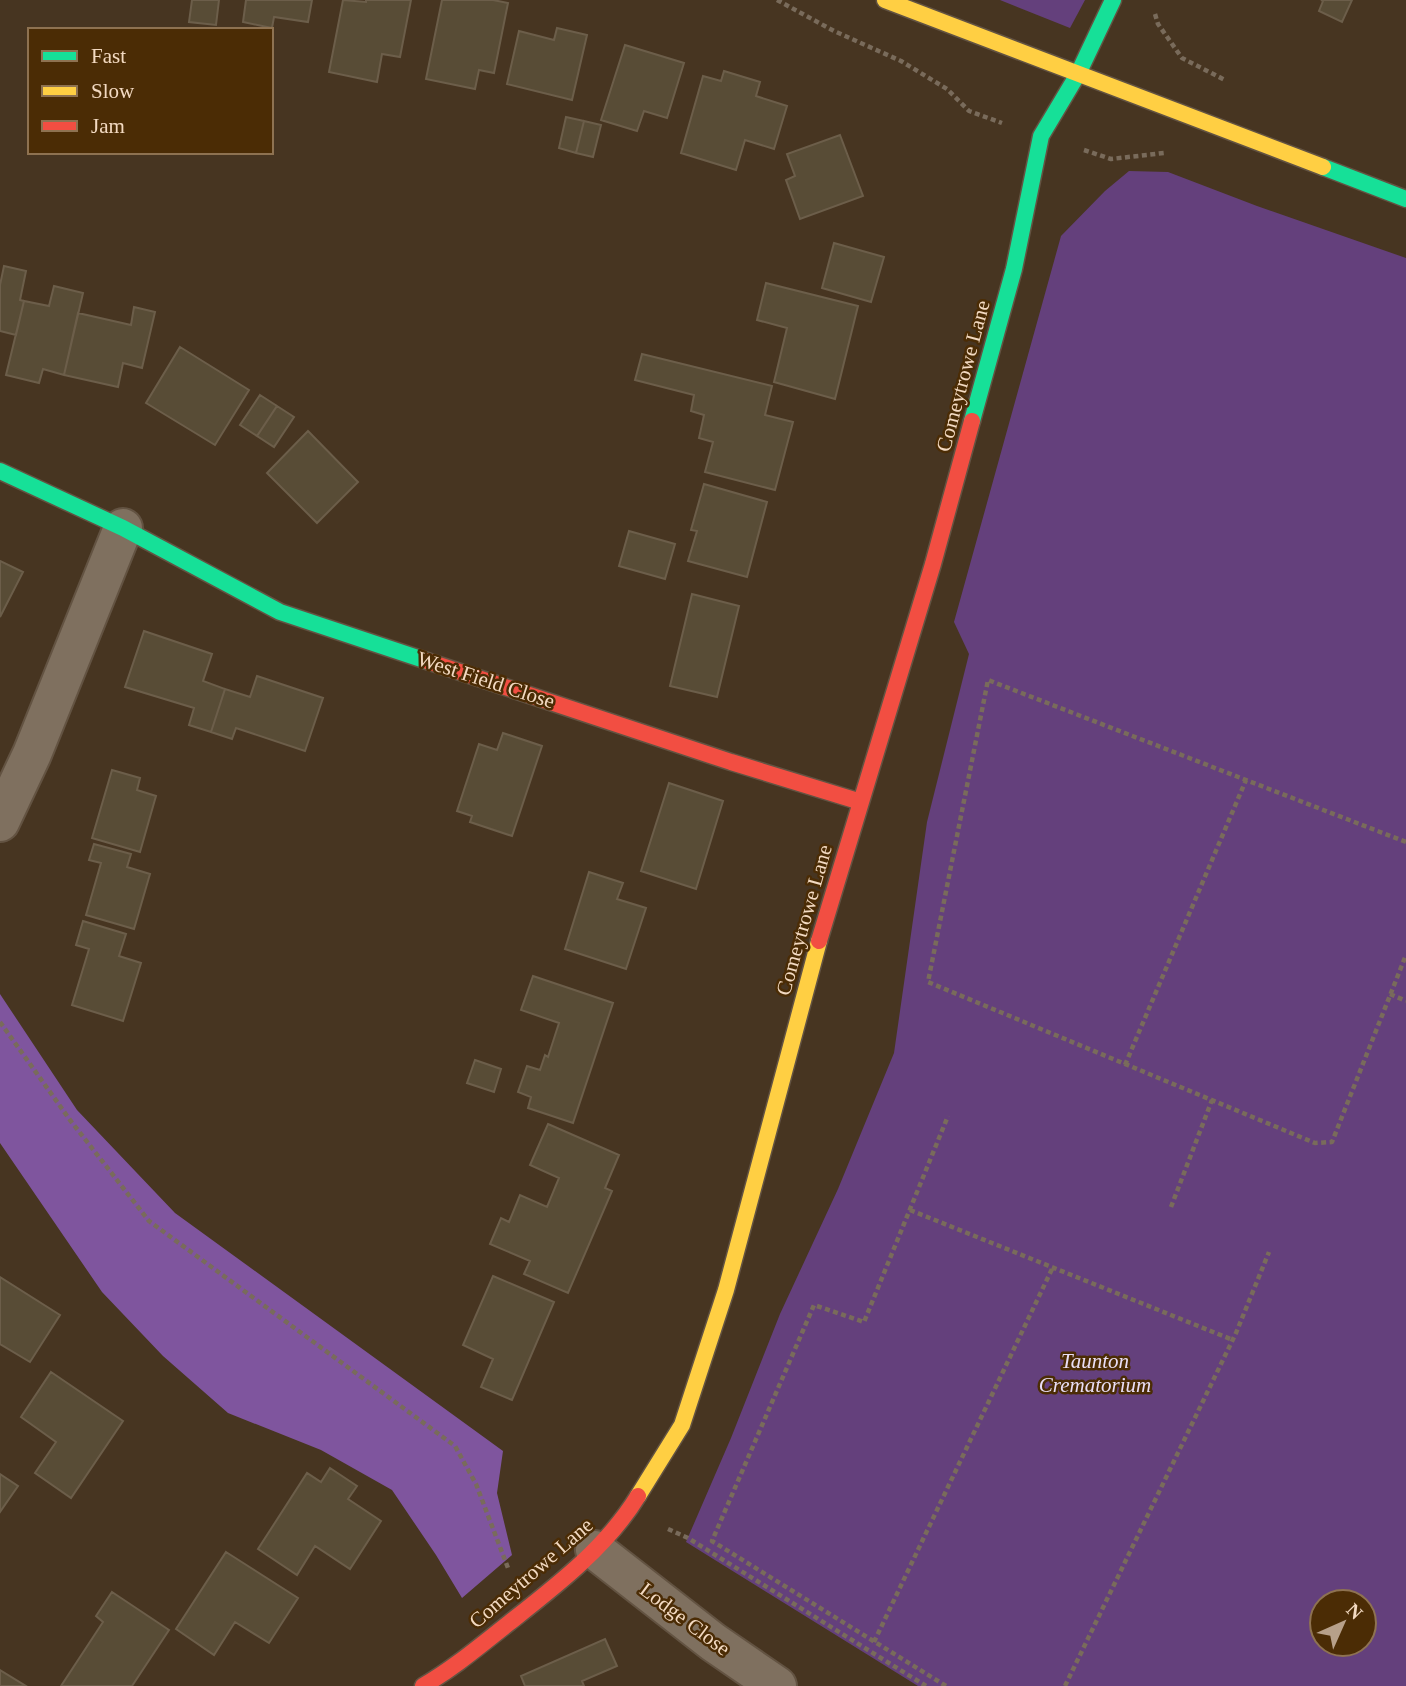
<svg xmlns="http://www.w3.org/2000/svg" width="1406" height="1686" font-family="Georgia,serif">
  <rect width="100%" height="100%" fill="#473521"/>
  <path fill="#64407c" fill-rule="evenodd" d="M1000,0H1085L1070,28Z
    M1129,171L1168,172L1257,206L1406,258V1686H918L686,1542L731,1438L780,1314L838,1189L894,1053L927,822L969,654L954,622L1061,236L1105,191ZM1322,1602H1364V1644H1322Z"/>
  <path fill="#7f559e" d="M0,994L77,1110L175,1213L503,1451L497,1493L512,1555L462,1598L436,1555L392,1490L321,1450L228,1413L163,1356L102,1292L0,1143Z"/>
  <path fill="#584c36" stroke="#6c5e4a" stroke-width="2" d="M192,0H219L216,25L189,22Z
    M246,0H312L308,22L274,17L272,28L243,22Z
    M343,0L366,2V0H411L400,57L382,54L377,82L329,72Z
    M442,0H493L508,3L494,73L479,70L475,89L426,79Z
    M1321,0H1352L1342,22L1319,11L1323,1Z
    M557,28L587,35L572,100L507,84L519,31L554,40Z
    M625,45L684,63L667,118L644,111L637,131L601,120Z
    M724,71L760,82L756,96L787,106L774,149L745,140L736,170L681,153L703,76L721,81Z
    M566,117L584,121L576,153L559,148Z
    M584,121L601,125L593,157L576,153Z
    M840,135L863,196L800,219L786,180L795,176L787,154Z
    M834,243L884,257L871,302L822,288Z
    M4,266L26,271L20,300L24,301L16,335L0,331V285Z
    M766,283L858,306L835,399L774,382L787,328L757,320Z
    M54,286L83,293L64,375L43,369L39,383L6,375L24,301L49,306Z
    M134,307L155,312L142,368L123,363L118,387L64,375L78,313L131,325Z
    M180,347L249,390L215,445L146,403Z
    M642,354L772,386L765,415L793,422L775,490L705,472L713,442L699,438L704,415L691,411L694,395L635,380Z
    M260,395L277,406L257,436L240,425Z
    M277,406L294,417L274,447L257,436Z
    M308,431L358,482L317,523L267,473Z
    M704,484L767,502L747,577L688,561L697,531L691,530Z
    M629,531L675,544L665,579L619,566Z
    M0,561L23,572L0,617Z
    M692,594L739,606L717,697L670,686Z
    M144,631L212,654L203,681L225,689L211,732L189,725L194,708L125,687Z
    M257,676L323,698L305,751L236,728L232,739L211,732L225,689L250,697Z
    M503,733L542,746L512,836L470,822L472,816L457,811L479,744L497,750Z
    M112,770L140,778L137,790L156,796L140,852L92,838Z
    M669,783L723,801L696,889L641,871Z
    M94,844L131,854L127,867L150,874L134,929L86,915L101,863L89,860Z
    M589,872L623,883L617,899L646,908L626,969L565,949Z
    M83,921L126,934L119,956L141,963L123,1021L72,1005L89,949L76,945Z
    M533,976L613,1003L573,1123L528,1108L531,1097L518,1092L527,1066L540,1070L545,1055L548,1057L559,1023L521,1010Z
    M475,1060L501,1069L494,1092L467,1083Z
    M548,1124L619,1155L605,1188L612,1191L568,1293L524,1274L530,1261L490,1244L501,1218L509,1222L520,1195L547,1207L559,1178L530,1165Z
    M493,1276L554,1302L512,1400L481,1387L493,1359L463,1345Z
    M0,1277L60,1315L30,1362L0,1344Z
    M51,1372L123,1421L71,1498L35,1473L56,1442L21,1417Z
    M330,1468L357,1486L348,1499L381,1521L350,1569L315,1546L297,1575L258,1549L307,1473L321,1482Z
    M0,1474L18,1486L0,1512Z
    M226,1552L298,1598L269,1643L235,1622L214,1655L176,1629Z
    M112,1592L169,1630L132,1686H61L103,1622L96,1616Z
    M605,1639L617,1666L582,1681L584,1686H525L521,1676Z
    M0,1670L26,1686H0Z"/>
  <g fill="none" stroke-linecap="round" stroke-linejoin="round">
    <defs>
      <path id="street" d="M0,822L32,754L123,528
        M595,1550L713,1642L777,1686"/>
      <path id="fast" d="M1323,167L1406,199
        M972,421L1014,269L1041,136L1078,74L1113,0
        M0,471L123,528L280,612L427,661"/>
      <path id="slow" d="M885,0L1323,167
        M638,1496L682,1425L726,1290L819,941"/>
      <path id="jam" d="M427,661L731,762L861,802
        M819,941L933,564L972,421
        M423,1686C454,1668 481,1645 509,1623C556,1586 607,1547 638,1496"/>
    </defs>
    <use href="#street" stroke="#635342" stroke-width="42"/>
    <use href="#fast" stroke="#635342" stroke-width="19"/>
    <use href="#slow" stroke="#635342" stroke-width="19"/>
    <use href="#jam" stroke="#635342" stroke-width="19"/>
    <path stroke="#796b5b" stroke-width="4.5" stroke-dasharray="5 3.5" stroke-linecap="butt" d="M777,0L834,31L901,61L947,89L969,111L1002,123
      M1155,14L1158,24L1182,58L1225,80
      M1084,150L1111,159L1164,153
      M1406,842L988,680L928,982L1315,1143L1332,1142L1406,955
      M1390,994L1406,1001
      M0,1022L70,1120L149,1221L455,1446L476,1484L508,1568
      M1125,1065L1246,780
      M1171,1207L1212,1100
      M910,1210L1233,1340
      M668,1529L688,1538L926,1686
      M874,1642L1052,1269
      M946,1686L712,1541L814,1305L864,1322L948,1116
      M1065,1686L1236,1333L1269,1252"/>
    <use href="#street" stroke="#7f705f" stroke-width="38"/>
    <use href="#fast" stroke="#16e098" stroke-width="16"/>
    <use href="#slow" stroke="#ffcf43" stroke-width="16"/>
    <use href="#jam" stroke="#f24e42" stroke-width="16"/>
  </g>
  <g text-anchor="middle" stroke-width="5" stroke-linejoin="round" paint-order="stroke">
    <g font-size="21" fill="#f3dac2" stroke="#4b2c05">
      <text transform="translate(963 376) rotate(-75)" y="7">Comeytrowe Lane</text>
      <text transform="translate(486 680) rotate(18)" y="7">West Field Close</text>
      <text transform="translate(804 920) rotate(-74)" y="7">Comeytrowe Lane</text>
      <text transform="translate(531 1573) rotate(-41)" y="7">Comeytrowe Lane</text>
      <text transform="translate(685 1619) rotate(37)" y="7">Lodge Close</text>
    </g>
    <g font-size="21" font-style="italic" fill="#e9def6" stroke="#4b2c05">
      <text x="1095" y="1368">Taunton<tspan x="1095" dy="24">Crematorium</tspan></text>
    </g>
  </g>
  <rect x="28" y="28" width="245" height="126" fill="#4b2c05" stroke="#8e7251" stroke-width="2"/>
  <rect x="42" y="51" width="35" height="10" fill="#16e098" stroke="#8e7251" stroke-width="2"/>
  <text x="91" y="63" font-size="21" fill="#f3dac2">Fast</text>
  <rect x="42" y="86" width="35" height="10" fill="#ffcf43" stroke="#8e7251" stroke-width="2"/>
  <text x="91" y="98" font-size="21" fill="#f3dac2">Slow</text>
  <rect x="42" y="121" width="35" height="10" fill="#f24e42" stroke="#8e7251" stroke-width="2"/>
  <text x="91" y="133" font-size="21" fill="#f3dac2">Jam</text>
  <g transform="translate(1343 1623) rotate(45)"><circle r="33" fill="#4b2c05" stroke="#8e7251" stroke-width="2"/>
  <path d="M0-5L12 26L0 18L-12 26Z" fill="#b7a08a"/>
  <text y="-10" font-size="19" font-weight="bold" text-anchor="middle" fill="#f3dac2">N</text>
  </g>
</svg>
